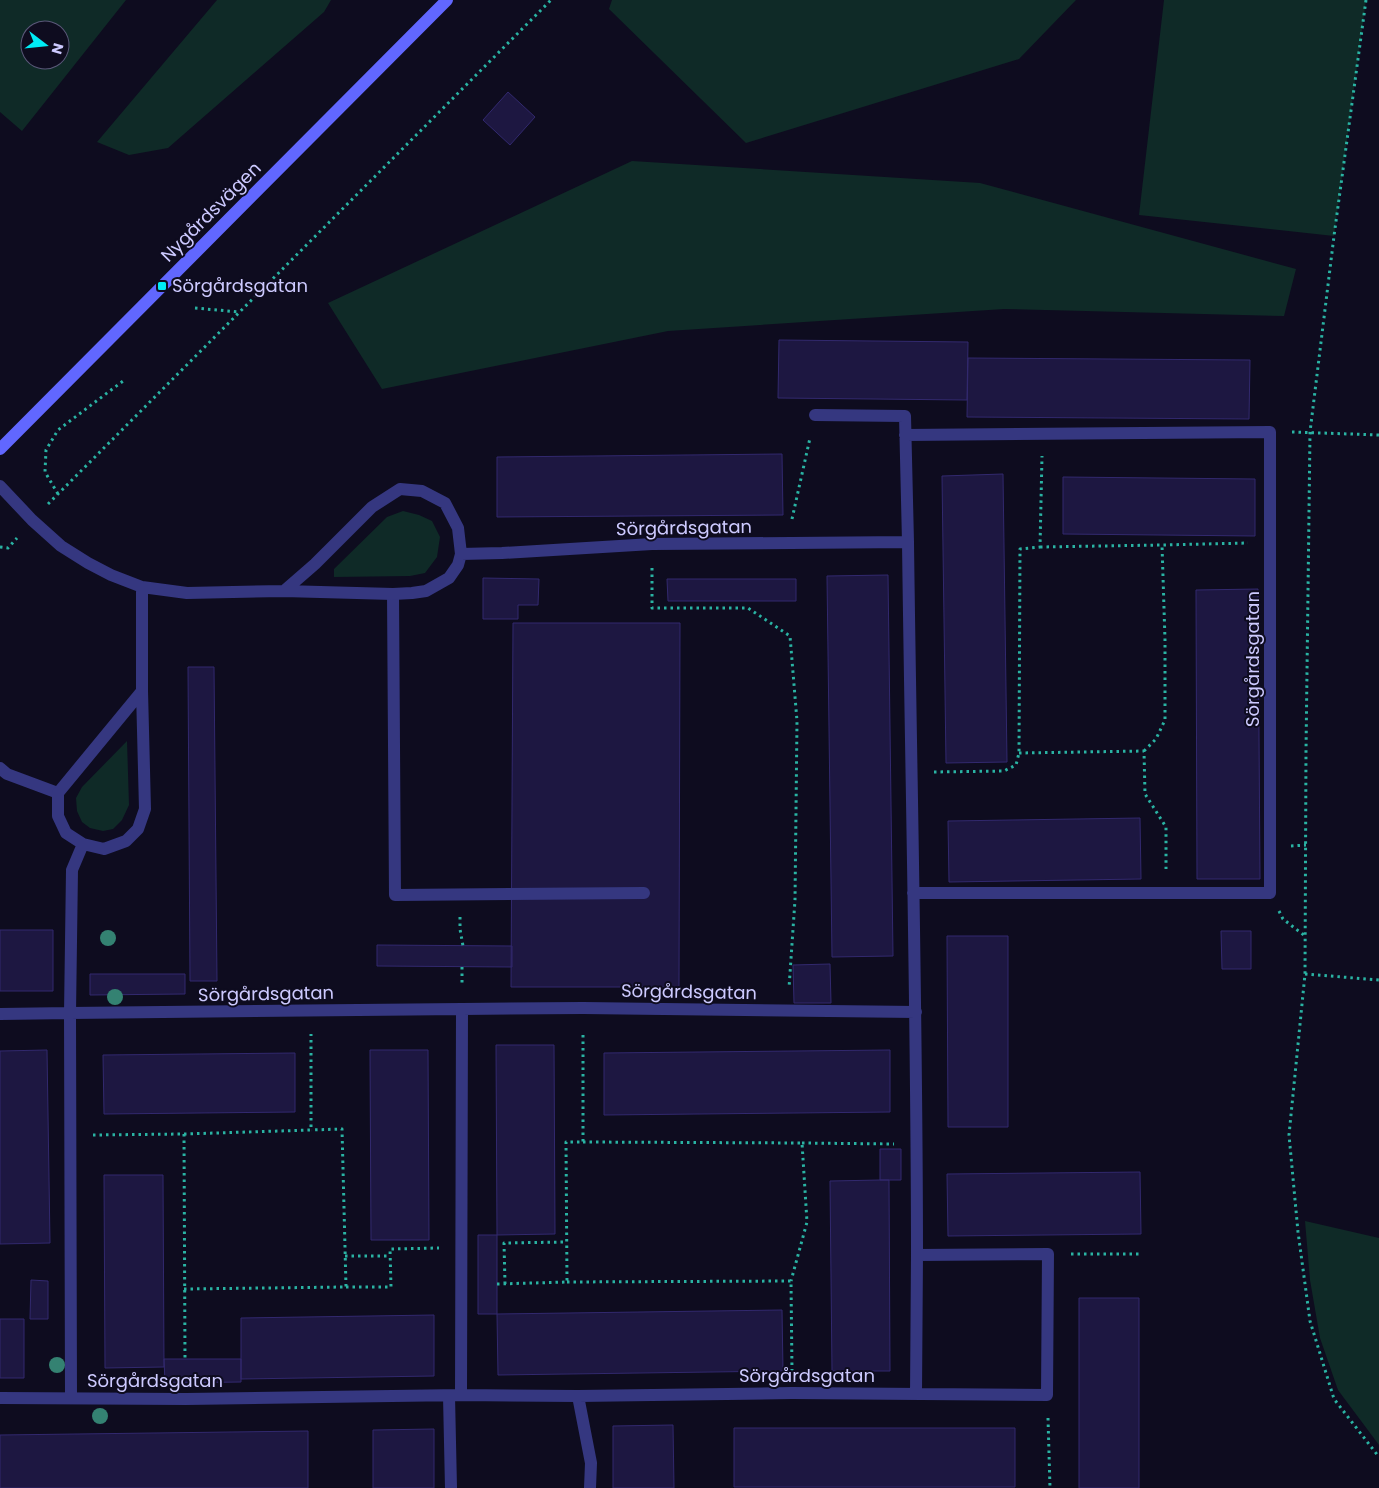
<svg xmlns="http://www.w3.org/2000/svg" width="1379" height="1488" font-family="Poppins,sans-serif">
  <rect width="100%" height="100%" fill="#0e0c1f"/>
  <path fill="#0f2a27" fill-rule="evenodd" d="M0,0H126L22,131L0,112ZM30,30H60V60H30Z
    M217,0H331L324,12L168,148L129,155L97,142Z
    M612,0H1076L1019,59L746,143L609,9Z
    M1164,0H1366L1334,236L1139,215Z
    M632,161L980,183L1296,269L1284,316L1004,309L668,331L382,389L328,303Z
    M403,511L419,515L432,521L440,537L437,557L425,573L410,576L334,577V569L387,517Z
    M127,741L129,805L122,820L113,829L103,831L90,828L82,822L77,811L76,798L82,787Z
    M1305,1221L1379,1238V1445L1338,1390L1320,1338L1310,1280Z"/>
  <path fill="#1d1741" stroke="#32296e" d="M508,92L535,117L510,145L483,120Z
    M779,340L968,342L967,400L778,398Z
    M968,358L1250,360L1249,419L967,417Z
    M782,454L783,515L497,517V457Z
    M1003,474L1007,762L946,763L942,476Z
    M1063,477L1255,479V536L1063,534Z
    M888,575L893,956L832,957L827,576Z
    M483,578L539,579L538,605H518V619H483Z
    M667,579H796V601H668Z
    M1258,589L1260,879H1197L1196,590Z
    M513,623H680L679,987H511Z
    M188,667H214L217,981H190Z
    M1140,818L1141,879L949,882L948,821Z
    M0,930H53V991H0Z
    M1221,931H1251V969H1222Z
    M947,936H1008V1127H948Z
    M377,945L512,946V967L377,966Z
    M830,964L831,1003H794L793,965Z
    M90,974H185V994L90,995Z
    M496,1045H554L555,1234L497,1235Z
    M47,1050L50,1243L0,1244V1051Z
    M370,1050H428L429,1240H371Z
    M890,1050V1112L604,1115V1053Z
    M295,1053V1112L104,1114L103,1055Z
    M880,1149H901V1180H880Z
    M1140,1172L1141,1234L948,1236L947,1174Z
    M104,1175H163L164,1367L105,1368Z
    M880,1180H889L890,1371H832L830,1181Z
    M478,1235H497V1314H478Z
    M31,1280L48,1281V1319H30Z
    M1079,1298H1139V1488H1079Z
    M782,1310L783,1371L498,1375L497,1314Z
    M434,1315V1376L241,1379V1318Z
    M0,1319H24V1378H0Z
    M164,1359H241V1382L165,1383Z
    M673,1425L674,1488H613V1426Z
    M734,1428H1015V1487H734Z
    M434,1429V1488H373V1430Z
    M308,1431V1488H0V1435Z"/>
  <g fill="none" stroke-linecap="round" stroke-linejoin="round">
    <path stroke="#2ab3a3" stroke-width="3" stroke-dasharray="2.5 4" stroke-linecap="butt" d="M1366,0L1334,236L1310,432L1306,751L1305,974L1289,1135L1298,1232L1310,1321L1334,1399L1379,1457
      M195,308L239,312
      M1292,432L1379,435
      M58,494L45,472L46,450L58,430L123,381
      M48,504L551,0
      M792,519L810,438
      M0,547L8,548L17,538
      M1040,547L1162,545
      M652,568V608H748L790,636L797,721L795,900L789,988
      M1144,751L1156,739L1165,720V640L1162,545L1248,543
      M1019,753L1144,751L1145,794L1166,827V869
      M934,772L1004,771L1016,765L1019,753L1020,549L1040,547L1042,456
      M1291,846L1306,845
      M1279,911L1283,919L1305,936
      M460,917V929L463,946
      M462,967V986
      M1305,974L1379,980
      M184,1134L185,1360
      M93,1135L184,1134L311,1130V1034
      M583,1142L802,1143L807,1222L791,1281
      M802,1143L894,1144
      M1071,1254H1141
      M345,1256H390
      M567,1282L791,1281L792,1371
      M497,1284L567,1282L566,1142H583V1031
      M505,1284L504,1243L566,1242
      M346,1287H391L390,1249L439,1248
      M184,1289L346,1287L342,1129L311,1130
      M1048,1418L1050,1488"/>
    <path stroke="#353780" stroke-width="12" d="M393,594L395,895L644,893
      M0,768L7,774L58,793"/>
    <path stroke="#353780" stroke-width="12" d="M905,435L1270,432V893H913
      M0,486L32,520L61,546L88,563L111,575L142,587L187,593L284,591L393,594L412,593L426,591L449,578L458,565L461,554L458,528L445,503L422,491L400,489L372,507L315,564L284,591
      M908,542C911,780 917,1018 917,1255
      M461,554L502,553L652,544L908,542L905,416L815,415
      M142,691L58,793V816L66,833L83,844L104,849L126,841L138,829L145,809L142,691V587
      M83,844L72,870L70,1013L462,1009L461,1395L578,1396L591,1463L590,1488
      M462,1009L583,1008L916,1012
      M0,1014L70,1013L71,1397
      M449,1396L451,1488
      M578,1396L792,1393L1047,1395L1048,1254L917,1255L916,1394
      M0,1398L186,1399L461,1395"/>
    <path stroke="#6167ff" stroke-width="12" d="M0,449L447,0"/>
  </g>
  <g fill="#348272">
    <circle cx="108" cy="938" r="8"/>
    <circle cx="115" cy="997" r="8"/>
    <circle cx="57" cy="1365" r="8"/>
    <circle cx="100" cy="1416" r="8"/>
  </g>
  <rect fill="#00ecf5" stroke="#0e0c1f" stroke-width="2" x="157" y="281" width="10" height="10" rx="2.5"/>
  <g text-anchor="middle" stroke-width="4" stroke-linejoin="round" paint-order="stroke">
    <g font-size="18" fill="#cdcaff" stroke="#0e0c1f">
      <text transform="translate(211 212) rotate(-45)" y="6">Nygårdsvägen</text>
      <text transform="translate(684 528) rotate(-1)" y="6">Sörgårdsgatan</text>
      <text transform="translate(1253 659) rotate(-90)" y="6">Sörgårdsgatan</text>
      <text transform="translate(689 992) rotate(1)" y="6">Sörgårdsgatan</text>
      <text transform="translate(266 994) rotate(-1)" y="6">Sörgårdsgatan</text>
      <text x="807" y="1382">Sörgårdsgatan</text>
      <text x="155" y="1387">Sörgårdsgatan</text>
    </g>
    <g font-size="18" fill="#cdcaff" stroke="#0e0c1f" text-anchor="start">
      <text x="172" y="292">Sörgårdsgatan</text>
    </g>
  </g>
  <g transform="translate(45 45) rotate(106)"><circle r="24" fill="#0e0c1f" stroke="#5a5879"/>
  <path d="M0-4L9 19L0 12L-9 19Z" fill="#00ecf5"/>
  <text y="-8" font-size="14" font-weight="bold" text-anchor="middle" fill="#cdcaff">N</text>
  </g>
</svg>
